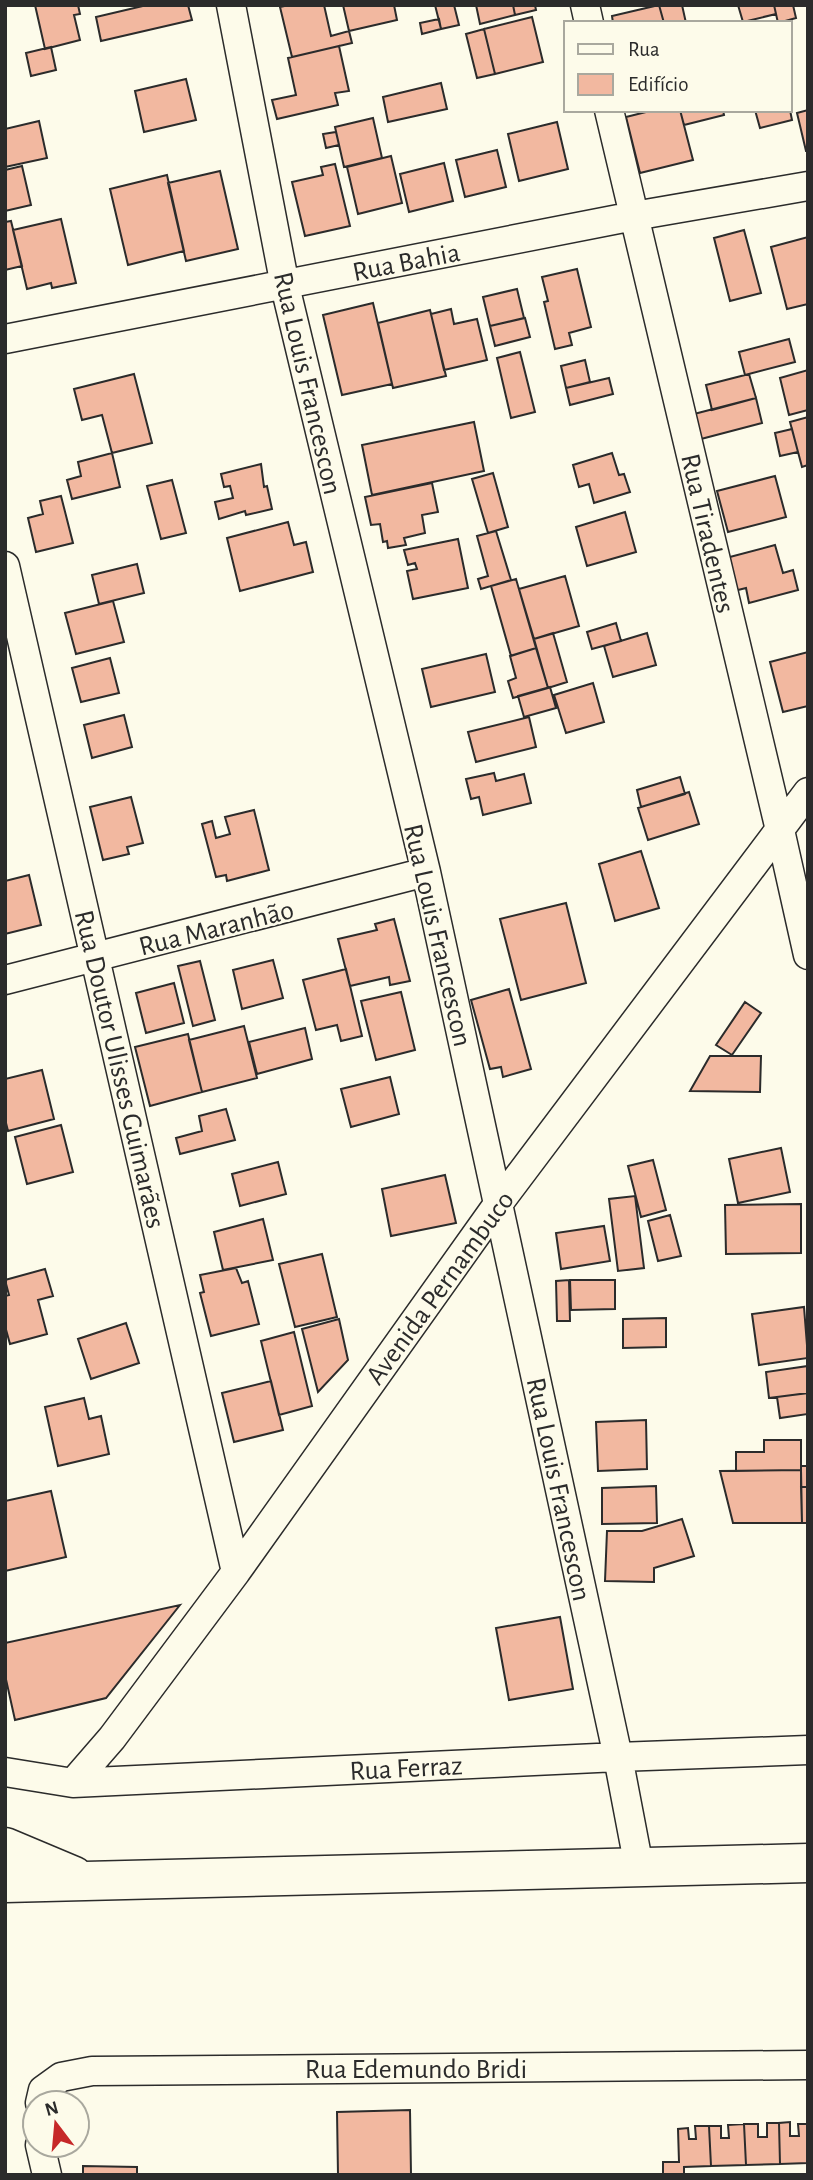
<svg xmlns="http://www.w3.org/2000/svg" width="813" height="2180" font-family="'Alegreya Sans',sans-serif">
  <rect width="100%" height="100%" fill="#fdfbea"/>
  <path fill="#f2b8a0" stroke="#2b2b2b" stroke-width="2" d="M35,5H78L80,14L74,15L80,40L45,49Z
    M147,5H188L192,20L101,41L96,17Z
    M289,5H324L331,36L349,31L352,43L292,57L280,7Z
    M343,5H394L397,20L349,31Z
    M435,5H454L459,25L441,29Z
    M476,5H513L515,15L480,24Z
    M513,5H535L536,10L515,15Z
    M659,5H682L686,23H664Z
    M659,5L664,23H613L612,16Z
    M738,5H774L776,14L743,22Z
    M774,5H793L796,18L778,23Z
    M532,17L543,62L495,74L484,29Z
    M439,19L441,29L422,34L420,23Z
    M484,29L495,74L477,78L466,34Z
    M339,46L349,91L335,93L338,105L277,119L272,100L296,95L288,58Z
    M51,47L56,70L31,76L26,53Z
    M186,79L196,120L144,132L135,91Z
    M441,83L447,109L388,122L383,97Z
    M654,110H680L693,160L640,173L626,117Z
    M680,110H723L724,115L684,125Z
    M755,110H790L792,120L760,128Z
    M808,110V151H806L797,113Z
    M373,118L382,158L344,167L335,127Z
    M39,121L47,158L5,167V129Z
    M557,122L568,169L519,181L508,134Z
    M336,132L339,145L326,148L323,134Z
    M497,150L506,187L465,197L456,160Z
    M391,156L402,203L358,214L347,167Z
    M444,163L453,201L409,212L400,174Z
    M335,164L350,226L305,236L292,182L323,175L321,167Z
    M22,166L31,205L5,211V170Z
    M220,171L238,249L186,261L168,183Z
    M167,175L184,251L128,265L110,189Z
    M61,219L76,283L52,288L51,283L27,289L13,230Z
    M11,221L22,266L5,270V222Z
    M744,230L761,293L730,301L714,238Z
    M808,237V304L787,309L771,247Z
    M577,269L591,327L569,333L572,345L555,349L544,302L548,301L542,277Z
    M517,289L524,318L490,326L483,297Z
    M373,303L392,384L342,395L323,315Z
    M451,309L454,324L477,319L487,360L444,370L431,314Z
    M430,310L446,376L393,388L378,323Z
    M525,318L530,337L495,346L490,326Z
    M789,339L795,362L745,375L739,352Z
    M520,352L535,412L511,418L497,358Z
    M585,360L590,382L566,388L561,366Z
    M808,370V410L789,415L780,378Z
    M134,374L152,443L112,453L102,415L82,420L74,389Z
    M749,374L756,398L712,410L706,385Z
    M609,378L613,394L570,405L566,388Z
    M756,398L762,423L701,439L694,414Z
    M808,417V465L802,467L790,422Z
    M474,422L484,471L372,495L362,445Z
    M792,429L798,452L780,456L775,433Z
    M112,453L120,487L72,499L67,480L81,476L78,462Z
    M612,453L619,475L624,474L630,492L594,503L589,484L579,487L573,465Z
    M261,464L264,487L267,486L272,509L246,515L245,511L219,519L215,502L233,498L230,486L224,487L221,474Z
    M493,473L508,527L488,533L472,479Z
    M775,476L786,517L728,532L717,491Z
    M172,480L186,533L161,539L147,486Z
    M432,483L438,512L422,515L425,533L404,538L406,545L388,548L387,541L383,542L380,524L371,525L365,497Z
    M61,496L73,543L36,552L28,518L43,514L40,501Z
    M625,512L636,552L587,566L576,527Z
    M288,522L294,545L306,542L313,572L240,591L227,538Z
    M496,531L511,580L481,589L478,579L488,576L477,536Z
    M458,539L468,588L413,599L407,571L417,569L415,563L408,565L404,550Z
    M775,545L783,573L793,570L798,590L749,603L746,588L734,591L726,558Z
    M137,564L144,593L99,604L92,575Z
    M565,576L579,626L534,639L519,589Z
    M516,579L536,648L511,656L491,586Z
    M113,601L124,642L76,654L65,613Z
    M616,623L621,641L592,649L587,632Z
    M553,633L567,682L548,688L534,639Z
    M647,633L656,665L613,677L604,646Z
    M536,648L548,688L513,698L508,681L516,678L510,656Z
    M808,652V706L783,712L770,662Z
    M486,654L495,692L431,707L422,669Z
    M110,658L119,693L81,702L72,668Z
    M593,683L604,722L566,733L554,695Z
    M550,687L556,708L524,717L518,696Z
    M124,715L132,747L92,758L84,725Z
    M529,717L536,747L476,762L468,732Z
    M494,773L496,781L524,774L531,803L483,815L479,797L471,799L466,779Z
    M680,777L685,794L641,807L637,790Z
    M689,792L699,824L648,840L638,808Z
    M131,797L143,843L127,847L129,854L103,860L90,807Z
    M254,810L269,870L227,881L226,875L216,877L202,824L212,821L216,838L230,834L225,817Z
    M641,851L659,908L615,921L599,864Z
    M29,875L41,925L5,934V881Z
    M566,903L586,983L521,1000L500,919Z
    M394,919L410,981L390,985L389,977L350,986L338,939L377,930L375,924Z
    M273,960L283,998L242,1009L233,970Z
    M200,961L215,1020L193,1026L178,966Z
    M346,969L362,1036L341,1041L337,1025L316,1030L303,980Z
    M174,983L184,1023L146,1033L136,993Z
    M509,989L531,1069L503,1077L501,1067L490,1069L471,1000Z
    M401,992L415,1050L376,1060L361,1001Z
    M745,1002L761,1013L732,1055L716,1045Z
    M244,1026L257,1078L202,1092L189,1040Z
    M305,1028L312,1059L257,1074L249,1042Z
    M188,1034L202,1092L150,1106L135,1047Z
    M710,1056H761L760,1092L690,1091Z
    M42,1070L54,1119L8,1131L5,1119V1079Z
    M390,1077L399,1114L351,1127L341,1089Z
    M226,1109L235,1140L180,1154L176,1138L202,1131L199,1116Z
    M61,1125L73,1172L27,1184L15,1137Z
    M781,1148L790,1192L738,1203L729,1159Z
    M653,1160L666,1210L641,1217L628,1166Z
    M278,1162L286,1194L240,1206L232,1174Z
    M445,1175L456,1223L391,1236L382,1189Z
    M635,1196L644,1268L618,1271L609,1199Z
    M801,1204V1253L726,1254L725,1205Z
    M670,1215L681,1256L658,1261L648,1221Z
    M263,1219L273,1260L223,1270L214,1232Z
    M604,1226L610,1261L561,1269L556,1233Z
    M322,1254L337,1317L295,1327L279,1264Z
    M236,1268L242,1283L248,1281L259,1324L211,1336L200,1293L204,1292L200,1275Z
    M45,1269L53,1296L38,1300L47,1334L10,1344L5,1326V1296L9,1295L5,1280Z
    M569,1280L570,1321H557L556,1281Z
    M570,1280H615V1309L571,1310Z
    M804,1307L808,1358L759,1365L752,1314Z
    M666,1318V1347L623,1348V1319Z
    M339,1319L348,1360L318,1392L302,1329Z
    M126,1323L139,1363L91,1379L78,1339Z
    M294,1332L312,1406L279,1415L261,1341Z
    M808,1366V1393L769,1398L766,1372Z
    M271,1381L283,1430L234,1442L222,1393Z
    M808,1393V1414L780,1418L777,1397Z
    M84,1398L89,1419L101,1416L109,1454L58,1466L45,1407Z
    M646,1420L647,1469L598,1471L596,1422Z
    M764,1440H801V1470L736,1471V1452H764Z
    M801,1466H808V1487H801Z
    M801,1470L802,1523H733L720,1471Z
    M656,1486L657,1523L602,1524V1488Z
    M801,1487H808V1523H802Z
    M51,1491L66,1557L5,1571V1501Z
    M682,1519L694,1556L654,1568V1582L605,1581L607,1531H642Z
    M180,1605L106,1698L15,1720L5,1675V1643Z
    M560,1617L573,1689L509,1700L496,1628Z
    M410,2110L411,2175H338L337,2112Z
    M790,2122V2136H799L798,2124H808V2163L780,2164L779,2123Z
    M767,2123H779L780,2164L746,2165L744,2124H758V2137H767Z
    M744,2124L746,2165L711,2166L709,2126H721V2138H729L728,2125Z
    M695,2126H709L711,2166L684,2167V2175H663V2162H679L678,2129L688,2128L689,2139H696Z
    M83,2166L137,2167V2175H83Z"/>
  <g fill="none" stroke-linecap="round" stroke-linejoin="round">
    <defs>
      <path id="street" d="M231,5L285,286L426,872L618,1757L639,1867
        M585,5L589,23
        M609,110L780,830L808,955
        M5,339L634,216L808,186
        M5,566L236,1572
        M5,980L426,872
        M5,1772L73,1783L618,1757L808,1750
        M73,1783L112,1738L236,1572L498,1204L808,792
        M40,2103L43,2090L61,2077L92,2071L808,2065
        M40,2145L47,2175"/>
      <path id="secondary" d="M5,1847L74,1876
        M5,1883L808,1863"/>
    </defs>
    <use href="#street" stroke="#2b2b2b" stroke-width="31"/>
    <use href="#secondary" stroke="#2b2b2b" stroke-width="41"/>
    <use href="#street" stroke="#fdfbea" stroke-width="28"/>
    <use href="#secondary" stroke="#fdfbea" stroke-width="38"/>
  </g>
  <g text-anchor="middle" stroke-width="5" stroke-linejoin="round" paint-order="stroke">
    <g font-size="28" fill="#2b2b2b" stroke="#fdfbea">
      <text transform="translate(406 261) rotate(-11)" y="10">Rua Bahia</text>
      <text transform="translate(309 383) rotate(77)" y="10">Rua Louis Francescon</text>
      <text transform="translate(709 533) rotate(77)" y="10">Rua Tiradentes</text>
      <text transform="translate(216 927) rotate(-14)" y="10">Rua Maranhão</text>
      <text transform="translate(439 935) rotate(77)" y="10">Rua Louis Francescon</text>
      <text transform="translate(121 1069) rotate(77)" y="10">Rua Doutor Ulisses Guimarães</text>
      <text transform="translate(439 1287) rotate(-54)" y="10">Avenida Pernambuco</text>
      <text transform="translate(560 1489) rotate(78)" y="10">Rua Louis Francescon</text>
      <text transform="translate(406 1767) rotate(-3)" y="10">Rua Ferraz</text>
      <text x="416" y="2078">Rua Edemundo Bridi</text>
    </g>
  </g>
  <rect width="813" height="2180" fill="none" stroke="#2b2b2b" stroke-width="14"/>
  <rect x="564" y="21" width="228" height="91" fill="#fdfbea" stroke="#a9a89e" stroke-width="2"/>
  <rect x="578" y="44" width="35" height="10" fill="#fdfbea" stroke="#a9a89e" stroke-width="2"/>
  <text x="628" y="56" font-size="21" fill="#2b2b2b">Rua</text>
  <rect x="578" y="74" width="35" height="21" fill="#f2b8a0" stroke="#a9a89e" stroke-width="2"/>
  <text x="628" y="91" font-size="21" fill="#2b2b2b">Edifício</text>
  <g transform="translate(56 2124) rotate(344)"><circle r="33" fill="#fdfbea" stroke="#a9a89e" stroke-width="2"/>
  <path d="M0-5L12 26L0 18L-12 26Z" fill="#c62828"/>
  <text y="-10" font-size="19" font-weight="bold" text-anchor="middle" fill="#2b2b2b">N</text>
  </g>
</svg>
